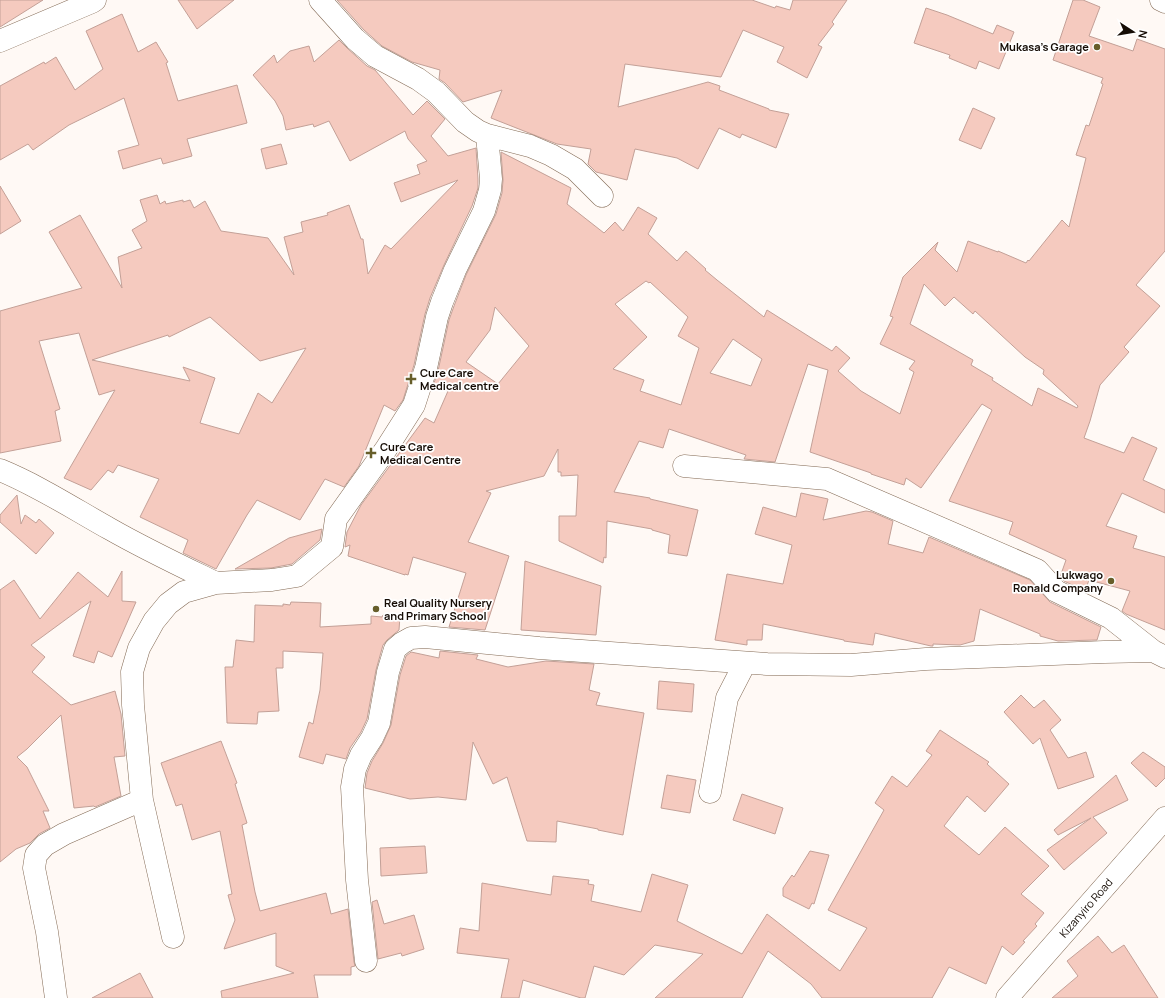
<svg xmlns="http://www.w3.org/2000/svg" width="1165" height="998" font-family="Manrope,sans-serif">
  <rect width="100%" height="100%" fill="#fff9f5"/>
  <path fill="#f5cabf" stroke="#c3a097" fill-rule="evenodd" d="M0,0H43L0,27Z
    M178,0H234L197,29Z
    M337,0H752L775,8L776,6L790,10L793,0H847L832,22L834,24L818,45L822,47L807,78L777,62L784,47L743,30L721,77L625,64L618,107L708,82L720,86L719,90L769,109V110L789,114L776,148L742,134L740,138L719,128L698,169L677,158L635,149L627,180L596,172L588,164L591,149L557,144L491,118L502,90L463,102L445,83L439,79L440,70L412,62L382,46L364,30Z
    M1073,0H1083L1100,7L1089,36L1133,51L1137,39L1165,49V251L1136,285L1160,306L1124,347L1129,352L1100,385L1090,421L1084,438L1124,453L1132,437L1157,448L1143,480L1165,490V513L1122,493L1106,526L1137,536L1133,548L1165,557V630L1126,614L1122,611L1130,591L1089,580L1085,591L1064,581L1060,577L1066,560L1009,534L1013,522L949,501L992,410L982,404L921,488L906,478L904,485L871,474V473L810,452L828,370L808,364L775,462L744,459L746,455L669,429L663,448L639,441L614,492L650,498V499L698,510L687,556L668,553L670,535L652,530V529L607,521L606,558L604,557L603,563L559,541V516H576L578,475L561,476V472H558V449L544,476L486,491L491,493L468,542L509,556L485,630L449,627L466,573L413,557L408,575L405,574V575L348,556L350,545L345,547L347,532L361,505L425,418L434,423L448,391L434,383L438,371L449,320L454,306L466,275L496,214L502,193L503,180L501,152L571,188L567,204L604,233L615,222L623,231L638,207L657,218L648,234L677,261L686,251L706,269L705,270L717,280L764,317L767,310L832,351L836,346L850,358L838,371L861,391L900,414L914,372L909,369L915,361L880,344L893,317L890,316L903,277L938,242L935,250L957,272L968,241L998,252V251L1026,263L1028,260L1029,261L1062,220L1069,227L1086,158L1076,155L1086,125L1089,126L1103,84L1101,83L1103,78L1053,60ZM646,281L649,283L650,282L688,317L678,336L699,348L681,405L640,391L644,380L613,369L647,337L615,304ZM924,284L945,306L954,297L973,314L975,311L1025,357L1044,370L1043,374L1078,406L1077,408L1038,388L1032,406L992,380L993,378L971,365L973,360L910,324ZM495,307L529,346L498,384L466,362L490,330ZM733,339L762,359L751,386L710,373Z
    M926,8L947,15L993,34L997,25L1014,32L999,69L979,61L976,69L949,58L950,55L914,43Z
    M122,14L138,52L156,42L168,62L166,63L178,101L237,85L247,123L187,139L192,156L163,164L161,158L123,169L118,151L139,145L124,98L69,125L33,150L28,144L0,160V86L44,62L45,64L56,57L75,90L103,69L86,31Z
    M339,40L347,48L367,66L375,70L413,115L427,101L445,119L431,136L448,156L476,148L478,179V188L472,206L444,265L430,298L425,314L414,365L403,400L395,411L384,405L359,466L344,487L325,479L300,520L257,500L247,515L216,569L183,553L188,540L140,517L159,479L118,465L113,473L108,470L91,490L64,478L115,390L99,395L79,333L39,341L60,409L55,411L61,441L0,453V311L82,288L49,232L80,215L122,288L118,257L142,248L132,230L147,221L140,200L157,195L160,204L165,201L166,204L183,200V202L190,200L194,208L205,201L221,231L268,238L294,275L284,237L303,232L301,222L328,215L327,213L349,205L361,239H363L368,274L385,245L391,249L458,180L401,202L394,183L420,174L417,165L427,161L408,139L405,131L350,161L329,121L314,127L313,124L286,130L283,116L275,101L253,75L274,55L277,63L290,51L309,46L314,62ZM210,317L260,361L306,348L272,403L258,393L239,434L200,423L215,378L183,367L190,381L92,360L168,335L169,337Z
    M973,108L995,118L981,149L959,140Z
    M281,144L287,164L266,169L261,149Z
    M0,186L21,221L0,234Z
    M801,493L828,499L823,520L866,511L872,512L893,521L888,544L923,553L929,537L1030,580L1050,602L1101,627L1097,640L1058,641L1040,636V634L980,609L974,641L960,645L933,644V646H931L875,633L873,645L844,641V640L763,624L762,640H747V645L715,640L727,574L783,584L792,545L755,534L763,507L796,517Z
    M17,495L21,524L25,515L36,523L39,519L54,533L36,554L0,522V515Z
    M322,529L320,540L292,564L271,568L235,569L289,538Z
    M525,561L601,586L596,635L521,630Z
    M122,571V601L136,602L112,657L98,651L94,663L73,656L91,601L31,645L45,657L32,672L71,705L115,691L121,714L125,756L114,757L121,796L95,807L94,806L74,808L61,715L27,749L17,757L27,767L49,811H43L50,828L39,834L30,843L16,849L0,862V590L14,580L40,619L78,572L108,597Z
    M291,602L321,603L320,627L371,624V616L382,617L383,615L400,616L399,630L387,640L383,645L376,670L367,719L361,732L350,748L346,759L326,754L323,764L299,757L309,722L313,724L320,690L323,653L283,651V668H276L279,711L258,712L257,724L227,723L225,667H233L236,640L254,642L255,605L283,606V604L290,605Z
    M440,651L478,655L476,659L508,667L546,661L594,664L589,690L600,693L596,705L644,713L623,835L598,830V829L557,821L556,842L527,841L507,777L493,784L473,742L466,800L438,797L410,799L365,788L367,773L372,761L383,743L391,725L400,675L406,656L411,652L439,658Z
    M659,681L694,684L692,712L657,709Z
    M1021,695L1034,708L1044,700L1061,720L1050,730L1068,758L1086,752L1094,777L1058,789L1040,738L1033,744L1004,712Z
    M940,730L989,762L987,764L1009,784L985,812L967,796L944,826L979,855L1005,827L1049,866L1021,894L1044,913L1035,924L1037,926L1023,941L1025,942L1013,955L1002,946L986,984L949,967L932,998H822L811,984L768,951L742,998H655L703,954L655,945L624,975L594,966L585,998H581L523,980L519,998H501L509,959L457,953L460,928L479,931L482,883L551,895L553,876L589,880L588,884L594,885L591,901L641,912L652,874L688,885L677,921L742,954L767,914L840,971L867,928L828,910L884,810L875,803L892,776L907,787L932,755L926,751Z
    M221,741L237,783L235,784L247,823L242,825L255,892L260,911L326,893L331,914L348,909L354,962L355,966L351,967V975H314L318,998H222L221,991L294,973L276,966V933L224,949L235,920L228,895L232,894L220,831L192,840L182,804L176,806L161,763Z
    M1143,752L1165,767V778L1156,787L1131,763Z
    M667,775L696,780L690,813L661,808Z
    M1116,775L1128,800L1093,817L1107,833L1064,870L1047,850L1091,818L1058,835L1054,830Z
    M742,794L783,808L775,834L733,820Z
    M425,846L427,873L381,876L380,848Z
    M810,851L829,855L814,904L812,903L809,909L783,896V888L792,875L794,877Z
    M377,900L384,924L414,915L424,949L402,956L401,953L378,959L372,902Z
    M1098,936L1112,953L1124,945L1158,998H1052L1078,976L1067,961Z
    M140,973L153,998H92Z"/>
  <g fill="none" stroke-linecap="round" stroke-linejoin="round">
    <defs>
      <path id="minor" d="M320,0L355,39L375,56L418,79L436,92L465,122L478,131L487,135L530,146L551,155L575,169L602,196
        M0,41L92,2L95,0
        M684,466L827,479L1037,570L1056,591L1111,618L1153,651
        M0,470C39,486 74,509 110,529C145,549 181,566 216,583
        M710,792L727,698L745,663
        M173,937L142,800L133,705L132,672L139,648L154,621L168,604L184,592L216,583L272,580L297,576L332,547L336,519L386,449L414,405L426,368L437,317L442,302L455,270L484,211L490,190L491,179L487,135
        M366,961L357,880L352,787L355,769L361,755L372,738L379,723L388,672L395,649L402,643L411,638L425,637L539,648L767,664L851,665L926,659L1104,652L1153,651L1165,657
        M56,998L47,932L34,868L36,855L45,845L64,834L142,800
        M1007,998L1165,818"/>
      <path id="major" d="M1161,0L1165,2"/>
    </defs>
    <use href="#minor" stroke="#836a55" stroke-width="23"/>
    <use href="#major" stroke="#836a55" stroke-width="23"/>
    <use href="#minor" stroke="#fff" stroke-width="22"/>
    <use href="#major" stroke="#fff" stroke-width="22"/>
  </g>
  <g fill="#675e2a" stroke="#fff" stroke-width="1.5">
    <circle cx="1097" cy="47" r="4"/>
    <path d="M409 373h4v4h4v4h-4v4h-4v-4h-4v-4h4z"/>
    <path d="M369 447h4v4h4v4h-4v4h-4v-4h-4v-4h4z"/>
    <circle cx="1111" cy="581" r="4"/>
    <circle cx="376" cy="609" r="4"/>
  </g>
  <g text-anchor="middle" stroke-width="3.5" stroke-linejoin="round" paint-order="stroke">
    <g font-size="11" font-weight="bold" fill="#150c05" stroke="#fff" text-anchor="start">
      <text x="1089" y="51" text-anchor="end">Mukasa's Garage</text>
      <text x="420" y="377">Cure Care<tspan x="420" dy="13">Medical centre</tspan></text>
      <text x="380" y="451">Cure Care<tspan x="380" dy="13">Medical Centre</tspan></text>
      <text x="1103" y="579" text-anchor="end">Lukwago<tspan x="1103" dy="13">Ronald Company</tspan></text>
      <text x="384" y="607">Real Quality Nursery<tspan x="384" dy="13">and Primary School</tspan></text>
    </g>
    <g font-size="11" fill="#150c05" stroke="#fff">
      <text transform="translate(1086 908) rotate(-49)" y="4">Kizanyiro Road</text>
    </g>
  </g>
  <g transform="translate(1133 32) rotate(102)" stroke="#ffffff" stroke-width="3" paint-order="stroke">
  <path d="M0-3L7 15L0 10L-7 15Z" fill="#150c05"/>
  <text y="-6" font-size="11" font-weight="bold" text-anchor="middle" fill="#150c05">N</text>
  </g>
</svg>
